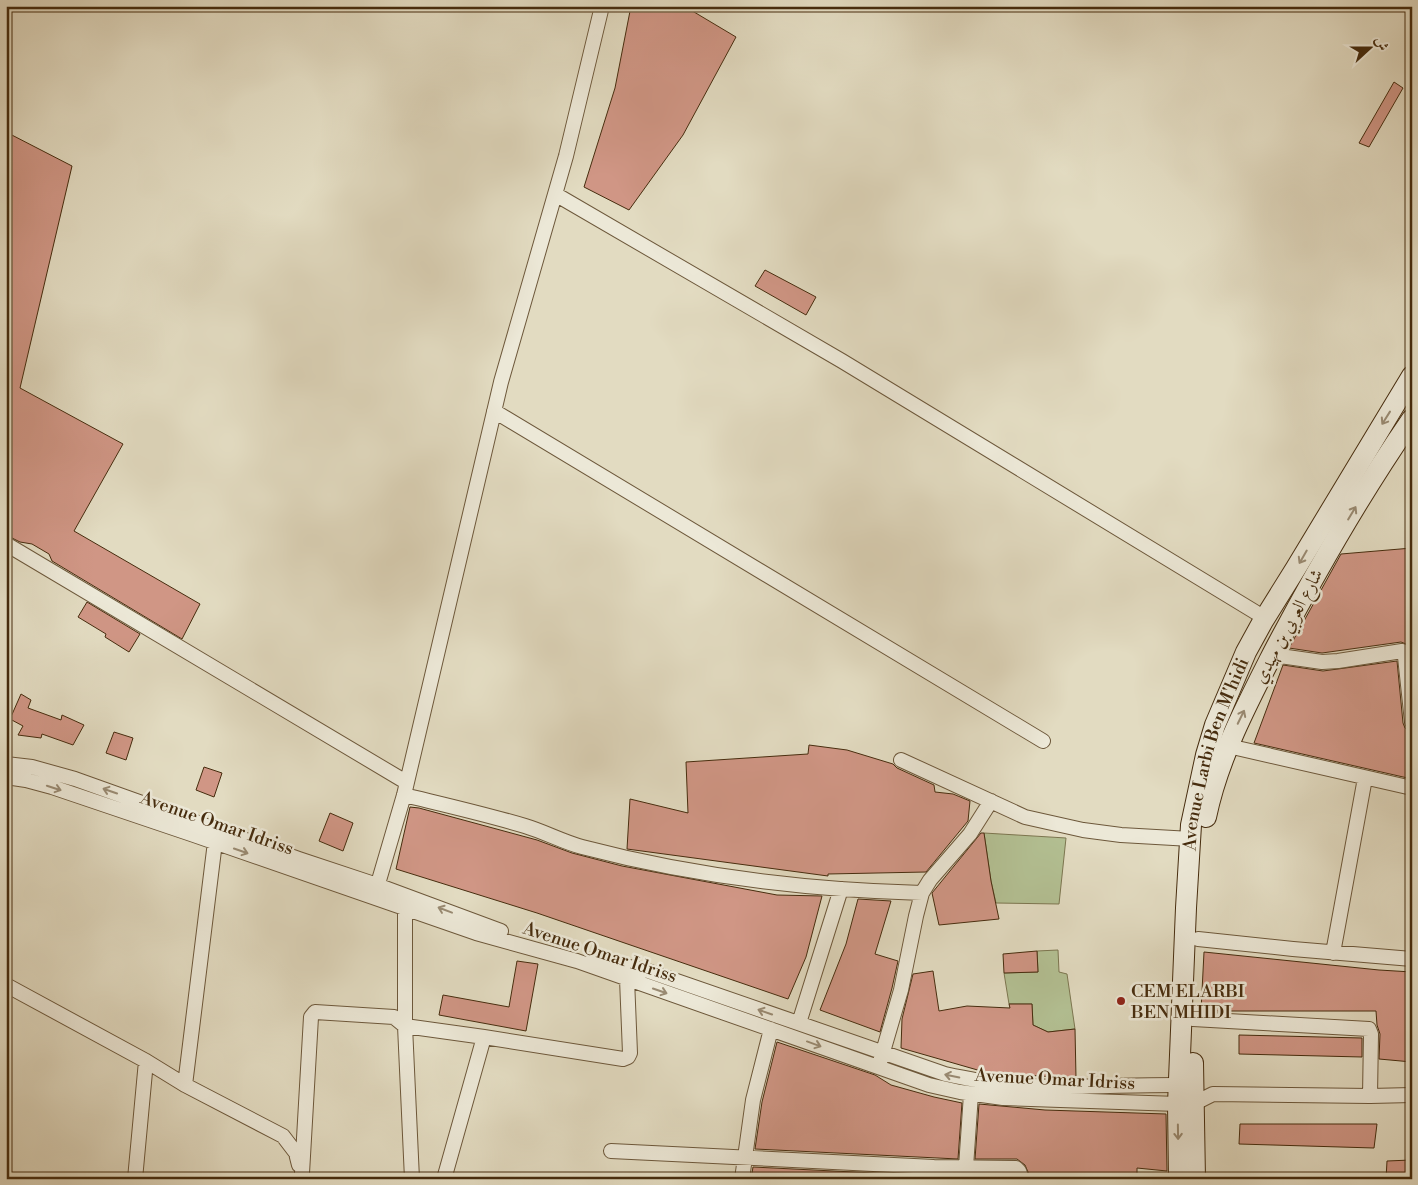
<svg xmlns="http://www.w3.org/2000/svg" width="1418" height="1185" font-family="'Libre Bodoni',Amiri,serif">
  <rect width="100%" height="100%" fill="#e2dbc1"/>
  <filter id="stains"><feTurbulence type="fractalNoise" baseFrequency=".004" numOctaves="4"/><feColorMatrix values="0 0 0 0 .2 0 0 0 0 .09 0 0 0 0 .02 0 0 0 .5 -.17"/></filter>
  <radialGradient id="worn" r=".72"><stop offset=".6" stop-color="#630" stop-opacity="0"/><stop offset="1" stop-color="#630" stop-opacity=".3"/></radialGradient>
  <path fill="#b3c093" stroke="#7c7650" d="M984,833L1066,838L1059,904L996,903L991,881Z
    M1058,950L1059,972L1067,974L1075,1029L1048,1032L1033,1025L1032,1004H1009L1004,973L1038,972L1037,951Z"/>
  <path fill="#d09685" stroke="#462c0e" d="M631,6H684L736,37L683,135L629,210L584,187L615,88Z
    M1394,82L1403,88L1369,147L1359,143Z
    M6,132L72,166L20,388L123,444L74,531L200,604L182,639L52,561L49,554L32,544L20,542L6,535Z
    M765,270L816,297L806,315L755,286Z
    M1412,548V651L1406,644L1401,642L1322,653L1289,648L1341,554Z
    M87,602L140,634L129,652L105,637L106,634L78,617Z
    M1397,661L1403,723L1405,728L1412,731V744H1410L1412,779L1254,743L1283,665L1323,671Z
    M21,694L31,700L28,708L61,720L62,715L84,725L73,745L42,734L41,738L18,735L23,726L10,719Z
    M114,732L133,738L126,760L106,753Z
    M809,745L847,750L893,764L897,768L934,785L935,792L953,794L970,801L968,821L926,872L828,874V876L627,849L630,799L688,813L686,762L808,754Z
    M204,767L222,773L214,797L196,790Z
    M410,807L419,808L537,840L572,853L622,866L777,895L822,896L806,957L788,999L537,913L396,869Z
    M330,813L353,823L343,851L319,841Z
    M981,833H984L991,881L999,919L939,925L932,893Z
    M858,899L891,901L875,954L898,961L892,988L880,1032L820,1010L846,944Z
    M1037,951L1038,972L1004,973L1003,954Z
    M1204,952L1379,970L1412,972V1062L1379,1059L1380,1034L1377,1025L1376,1011H1201Z
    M517,961L538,964L526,1031L439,1015L443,995L509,1007Z
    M933,971L939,1011L967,1006L1010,1008L1009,1004H1032L1033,1025L1048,1032L1075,1029L1076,1078L988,1073L901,1048L902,1019L913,974Z
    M1239,1035L1362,1038V1057L1239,1054Z
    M777,1042L875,1075L891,1085L934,1097L962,1103L958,1159L755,1149L762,1102Z
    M979,1104L1045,1110L1166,1114L1167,1171L1137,1168V1179H1031L1025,1165L1017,1159H975Z
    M1240,1124H1377L1374,1148L1239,1144Z
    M1411,1160L1410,1179H1386L1387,1161Z
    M753,1167L934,1176L1012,1177L1013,1179H751Z"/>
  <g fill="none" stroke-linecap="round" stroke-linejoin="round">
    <defs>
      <path id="street" d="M555,194L842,361L1265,618
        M494,411L1043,741
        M6,544L406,782
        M1273,655L1322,662L1338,661L1402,651L1405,657L1412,722
        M1228,746L1412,788
        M901,760L1025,817L1083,830L1121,835L1191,839
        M6,764L32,767L75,779L299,859L377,885L501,931
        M6,777L26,780L52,787L194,835L476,933L577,961L929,1085L960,1092L1003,1098L1178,1104H1193L1213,1094L1370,1096L1412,1095
        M404,795C445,805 485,814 525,826C545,832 563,842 582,847C692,876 808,890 922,893
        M375,894L404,795L501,382L566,156L602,6
        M405,908V1026L412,1179
        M1198,939L1293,949L1412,959
        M1333,953L1365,778
        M593,959L648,971L945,1074C964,1078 983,1082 1002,1084C1063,1090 1125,1084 1187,1085
        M6,985L146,1061L185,1085L283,1136L296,1153L299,1165
        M1193,1019L1369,1029L1371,1034L1370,1096
        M799,1023L841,889
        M880,1062L901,990L916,916L922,893L930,880L970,834L991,801
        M185,1085L215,842
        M611,1151L934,1167L1016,1168L1019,1171L1022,1179
        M966,1167L971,1094
        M302,1173L311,1017L315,1012L394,1017L405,1026L484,1037L623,1059L628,1057L630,1053L627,979
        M135,1179L146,1061
        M444,1179L484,1037
        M742,1179L753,1100L771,1029"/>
      <g id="secondary">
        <path d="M1206,817C1218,759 1246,706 1273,653C1315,573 1360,494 1412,419"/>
        <path d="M1193,1063L1195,1179"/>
        <path id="s1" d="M1179,1179L1178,1104L1186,908L1191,825L1206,755L1215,725L1246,652L1263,621L1296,568L1412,376"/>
      </g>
    </defs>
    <use href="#street" stroke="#6d583b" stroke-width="16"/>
    <use href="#secondary" stroke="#462c0e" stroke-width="22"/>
    <use href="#street" stroke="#ece8d7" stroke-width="14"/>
    <use href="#secondary" stroke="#ece8d7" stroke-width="20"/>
  </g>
  <defs><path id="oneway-shaft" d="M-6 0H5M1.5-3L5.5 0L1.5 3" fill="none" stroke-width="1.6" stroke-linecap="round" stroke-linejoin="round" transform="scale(1.25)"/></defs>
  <g stroke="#998a72">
    <use href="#oneway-shaft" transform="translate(1386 418) rotate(122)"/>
    <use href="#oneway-shaft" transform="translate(1352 513) rotate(-59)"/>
    <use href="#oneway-shaft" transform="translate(1303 557) rotate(120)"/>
    <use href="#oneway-shaft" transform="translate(1241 717) rotate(-64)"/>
    <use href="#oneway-shaft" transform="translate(54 788) rotate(18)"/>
    <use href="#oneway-shaft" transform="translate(110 791) rotate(-161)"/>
    <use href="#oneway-shaft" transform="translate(241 851) rotate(19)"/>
    <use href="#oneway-shaft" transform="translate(445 910) rotate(-159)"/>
    <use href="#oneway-shaft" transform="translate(660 991) rotate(19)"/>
    <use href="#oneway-shaft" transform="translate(765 1012) rotate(-161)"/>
    <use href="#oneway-shaft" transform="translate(814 1044) rotate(20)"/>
    <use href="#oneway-shaft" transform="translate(952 1076) rotate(-168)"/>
    <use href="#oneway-shaft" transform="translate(1178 1132) rotate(89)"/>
  </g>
  <circle fill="#8f2418" stroke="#ece8d7" stroke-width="2" cx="1121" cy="1001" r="5"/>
  <g text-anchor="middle" stroke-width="5" stroke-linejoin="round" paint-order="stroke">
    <g font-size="18" fill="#462c0e" stroke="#ece8d7">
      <text transform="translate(1288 626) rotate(-62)" y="6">شارع العربي بن مهيدي</text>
      <text dy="6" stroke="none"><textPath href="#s1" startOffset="429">Avenue Larbi Ben M'hidi</textPath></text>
      <text transform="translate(217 823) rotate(19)" y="6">Avenue Omar Idriss</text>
      <text transform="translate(600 952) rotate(18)" y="6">Avenue Omar Idriss</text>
      <text transform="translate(1055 1079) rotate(3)" y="6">Avenue Omar Idriss</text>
    </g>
    <g font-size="18" fill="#462c0e" stroke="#ece8d7" text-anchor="start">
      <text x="1131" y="997">CEM ELARBI<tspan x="1131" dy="21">BEN MHIDI</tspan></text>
    </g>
  </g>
  <rect width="1418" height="1185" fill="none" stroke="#e2dbc1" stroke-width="25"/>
  <rect x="8" y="8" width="1403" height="1170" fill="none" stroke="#462c0e" stroke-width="2.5"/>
  <rect x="12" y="12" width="1393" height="1160" fill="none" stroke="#462c0e"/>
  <g transform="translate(1370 48) rotate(69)" stroke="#ece8d7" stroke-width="4" paint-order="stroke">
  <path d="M0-4L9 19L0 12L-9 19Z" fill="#462c0e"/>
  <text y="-8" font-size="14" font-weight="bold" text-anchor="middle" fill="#462c0e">ش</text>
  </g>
  <rect width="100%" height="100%" filter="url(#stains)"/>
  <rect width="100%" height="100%" fill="url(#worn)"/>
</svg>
